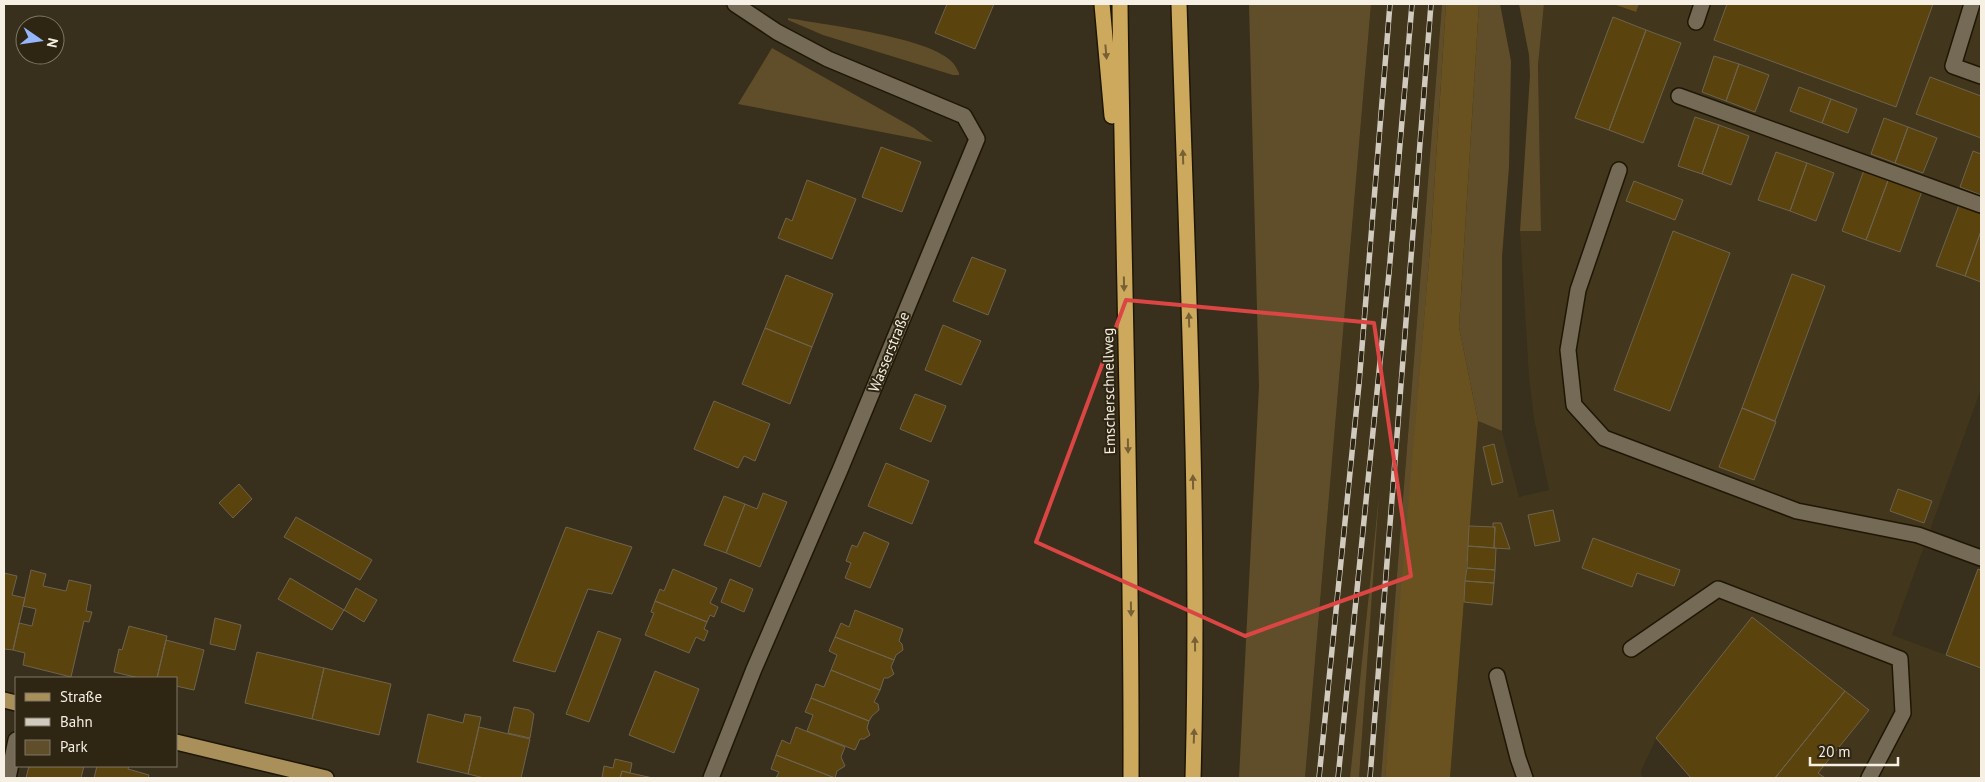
<svg xmlns="http://www.w3.org/2000/svg" width="1985" height="782" font-family="'PT Sans',sans-serif">
  <rect width="100%" height="100%" fill="#382f1c"/>
  <path fill="#42361c" d="M1371,4H1442L1381,778H1359L1377,515L1350,778H1305Z
    M1544,4H1613L1635,12L1639,4H1981V389L1892,635L1981,668V778H1691L1656,739L1641,771L1642,778H1450L1478,421L1502,431L1519,497L1549,490L1534,419L1529,377L1520,231H1541L1538,65Z"/>
  <path fill="#5f4e29" d="M1249,4H1371L1305,778H1239L1259,386Z
    M1442,4H1446L1431,237L1392,708L1385,778H1381Z
    M1479,4H1500L1511,61L1509,167L1502,257V431L1478,421L1459,327Z
    M1519,4H1544L1538,65L1541,231H1520L1530,75L1529,55Z
    M788,18C825,25 931,37 953,63C956,66 957,70 959,73V75H953L823,35L788,20Z
    M772,48L914,128L933,142L738,104Z
    M1379,495L1359,778H1350Z"/>
  <path fill="#69521f" d="M1446,4H1479L1459,327L1478,421L1450,778H1385L1431,237Z
    M1613,4H1639L1636,12Z"/>
  <path fill="#5a430d" stroke="#6d634f" d="M947,4H994L975,49L935,33Z
    M1727,4H1933L1896,107L1714,40Z
    M1613,17L1646,30L1609,130L1575,118Z
    M1646,30L1681,43L1643,143L1609,130Z
    M1714,56L1739,64L1726,101L1702,92Z
    M1739,64L1769,75L1755,112L1726,101Z
    M1930,77L1981,96V138L1916,114Z
    M1799,87L1831,99L1822,123L1790,111Z
    M1831,99L1857,109L1848,133L1822,123Z
    M1695,117L1719,125L1702,174L1678,166Z
    M1884,118L1908,127L1895,163L1871,154Z
    M1719,125L1749,136L1731,185L1702,174Z
    M1908,127L1937,138L1923,173L1895,163Z
    M881,147L921,162L902,212L862,197Z
    M1973,151L1981,154V195L1960,187Z
    M1776,152L1807,163L1790,211L1758,200Z
    M1807,163L1834,173L1816,221L1790,211Z
    M1864,170L1889,178L1866,240L1842,231Z
    M1889,178L1922,191L1900,252L1866,240Z
    M807,180L856,199L832,259L778,238L786,218L792,221Z
    M1634,181L1683,200L1675,220L1626,201Z
    M1959,205L1981,213V231L1965,276L1936,266Z
    M1673,231L1730,253L1670,411L1614,390Z
    M1981,231V282L1965,276Z
    M972,257L1006,270L988,315L953,301Z
    M1792,274L1825,286L1775,421L1742,408Z
    M786,275L833,294L812,347L765,328Z
    M943,325L981,341L961,385L925,370Z
    M765,328L812,347L790,404L742,384Z
    M915,394L946,406L931,442L900,429Z
    M714,401L770,424L755,461L744,456L738,468L694,449Z
    M1742,408L1776,422L1754,480L1719,467Z
    M1494,444L1503,482L1492,485L1483,447Z
    M886,463L929,481L912,524L868,506Z
    M239,484L252,499L233,518L219,503Z
    M1898,489L1932,501L1924,523L1890,511Z
    M763,493L787,502L760,567L726,553L745,504L757,509Z
    M724,496L745,504L726,553L704,545Z
    M1553,510L1560,541L1535,546L1528,515Z
    M296,517L372,560L360,580L284,537Z
    M1493,523H1501L1510,549L1494,548L1495,527H1493Z
    M1469,526L1495,527L1494,548L1468,546Z
    M566,527L632,547L612,594L588,589L555,672L513,661Z
    M864,532L889,543L870,588L845,578L851,563L846,561L852,545L857,547Z
    M1593,538L1680,570L1674,586L1637,573L1632,587L1582,568Z
    M1468,546L1496,548L1495,570L1467,568Z
    M1467,568L1495,570L1494,583L1465,581Z
    M673,569L717,588L710,603L718,607L714,617L710,615L707,622L655,601L660,589L664,591Z
    M1978,569L1981,570V668L1946,655Z
    M31,570L46,574L43,586L66,591L69,580L91,585L86,611L92,612L89,622L84,621L71,677L23,665L25,653L13,650L19,623L32,626L36,609L23,606Z
    M4,573L17,576L12,595L25,598L13,650L4,649Z
    M290,578L344,610L332,630L278,599Z
    M730,579L753,589L744,612L721,602Z
    M1465,581L1494,583L1492,605L1464,602Z
    M356,588L377,600L364,622L344,610Z
    M655,601L707,622L704,629L708,631L704,641L696,637L689,653L645,635L654,613L651,612Z
    M855,610L903,629L899,641L902,644L903,650L896,655L894,660L835,637L841,623L849,627Z
    M1752,617L1845,691L1775,778H1691L1656,738Z
    M215,618L241,625L235,650L210,644Z
    M129,626L167,636L157,678H139L114,672L119,649L122,650Z
    M598,631L621,639L589,722L566,714Z
    M835,637L894,660L891,667L894,674L888,678H884L880,690L831,670L837,655L829,651Z
    M166,640L204,650L194,690L176,686V678H157Z
    M257,652L324,668L312,719L245,703Z
    M324,668L391,684L379,735L312,719Z
    M831,670L880,690L874,702L878,704L879,710L872,716L869,721L811,698L816,684L824,687Z
    M655,671L699,689L674,753L629,735Z
    M1845,691L1869,710L1818,773L1825,778H1775Z
    M811,698L869,721L867,728L870,735L864,739H860L855,750L807,731L813,715L805,712Z
    M514,707L529,710L534,714L530,738L508,733Z
    M428,714L463,723L465,714L481,717L468,774L417,762Z
    M479,727L530,739L521,778H484L468,774Z
    M796,727L845,747L841,757L845,766L837,771L835,778L776,755L782,740L790,744Z
    M776,755L835,778H776L779,772L771,769Z
    M615,759L632,763L630,773L622,771L620,778H602L604,766L613,768Z
    M29,766H84L81,778H26Z
    M97,766H129L128,769L149,775L148,778H94Z
    M622,771L630,773L653,778H620Z"/>
  <g fill="none" stroke-linecap="round" stroke-linejoin="round">
    <defs>
      <path id="minor" d="M1972,4L1953,66L1981,76
        M1696,22L1702,4
        M1679,96L1981,205
        M1619,170L1578,290L1568,350L1574,405L1604,438L1797,511L1918,535L1981,558
        M1631,649L1718,589L1900,659L1903,713L1869,778
        M1497,676L1518,758L1525,778
        M8,778L16,740
        M711,778L754,669L840,470L977,139L964,116L828,59L777,32L735,4"/>
      <path id="major" d="M4,700L16,703
        M176,742L326,778"/>
      <path id="highway" d="M1102,4L1112,116
        M1120,4C1123,262 1132,520 1131,778
        M1179,4C1187,262 1200,520 1193,778"/>
    </defs>
    <use href="#minor" stroke="#1f1705" stroke-width="18"/>
    <use href="#major" stroke="#1f1705" stroke-width="18"/>
    <use href="#highway" stroke="#1f1705" stroke-width="18"/>
    <use href="#minor" stroke="#746a55" stroke-width="15"/>
    <use href="#major" stroke="#a9905a" stroke-width="15"/>
    <use href="#highway" stroke="#cda95e" stroke-width="15"/>
    <defs>
      <path id="rail" d="M1319,778L1359,384L1390,4
        M1338,778L1389,273L1412,4
        M1370,778L1431,4"/>
    </defs>
    <use href="#rail" stroke="#d1cabe" stroke-width="5.5"/>
    <use href="#rail" stroke="#2e2512" stroke-width="4" stroke-dasharray="11" stroke-linecap="butt"/>
  </g>
  <defs><path id="oneway-solid" d="M-6-.8H1V-3.2L6.5 0L1 3.2V.8H-6Z" transform="scale(1.25)"/></defs>
  <g fill="#766034">
    <use href="#oneway-solid" transform="translate(1106 52) rotate(85)"/>
    <use href="#oneway-solid" transform="translate(1183 157) rotate(-92)"/>
    <use href="#oneway-solid" transform="translate(1124 284) rotate(89)"/>
    <use href="#oneway-solid" transform="translate(1189 320) rotate(-92)"/>
    <use href="#oneway-solid" transform="translate(1128 446) rotate(89)"/>
    <use href="#oneway-solid" transform="translate(1193 482) rotate(-91)"/>
    <use href="#oneway-solid" transform="translate(1131 609) rotate(89)"/>
    <use href="#oneway-solid" transform="translate(1195 644) rotate(-91)"/>
    <use href="#oneway-solid" transform="translate(1194 736) rotate(-88)"/>
  </g>
  <path fill="none" stroke="#db4644" stroke-width="4" stroke-linejoin="round" d="M1126,300L1374,323L1411,576L1245,636L1036,542Z"/>
  <g text-anchor="middle" stroke-width="4" stroke-linejoin="round" paint-order="stroke">
    <g font-size="15" fill="#f5efe4" stroke="#2e2512">
      <text transform="translate(889 352) rotate(-68)" y="5">Wasserstraße</text>
      <text transform="translate(1109 391) rotate(-91)" y="5">Emscherschnellweg</text>
    </g>
  </g>
  <rect width="1985" height="782" fill="none" stroke="#f5efe4" stroke-width="10"/>
  <rect x="15" y="677" width="162" height="90" fill="#2e2512" stroke="#7e7666"/>
  <rect x="25" y="693" width="25" height="8" fill="#a9905a" stroke="#7e7666"/>
  <text x="60" y="702" font-size="15" fill="#f5efe4">Straße</text>
  <rect x="25" y="718" width="25" height="8" fill="#d1cabe" stroke="#7e7666"/>
  <text x="60" y="727" font-size="15" fill="#f5efe4">Bahn</text>
  <rect x="25" y="740" width="25" height="15" fill="#5f4e29" stroke="#7e7666"/>
  <text x="60" y="752" font-size="15" fill="#f5efe4">Park</text>
  <g transform="translate(40 40) rotate(103)"><circle r="24" fill="#2e2512" stroke="#7e7666"/>
  <path d="M0-4L9 19L0 12L-9 19Z" fill="#95b6fd"/>
  <text y="-8" font-size="14" font-weight="bold" text-anchor="middle" fill="#f5efe4">N</text>
  </g>
  <path d="M1810 757v8h88v-8" fill="none" stroke="#f5efe4" stroke-width="2.5"/>
  <text x="1818" y="757" font-size="15" fill="#f5efe4" stroke="#2e2512" stroke-width="4" paint-order="stroke">20 m</text>
</svg>
